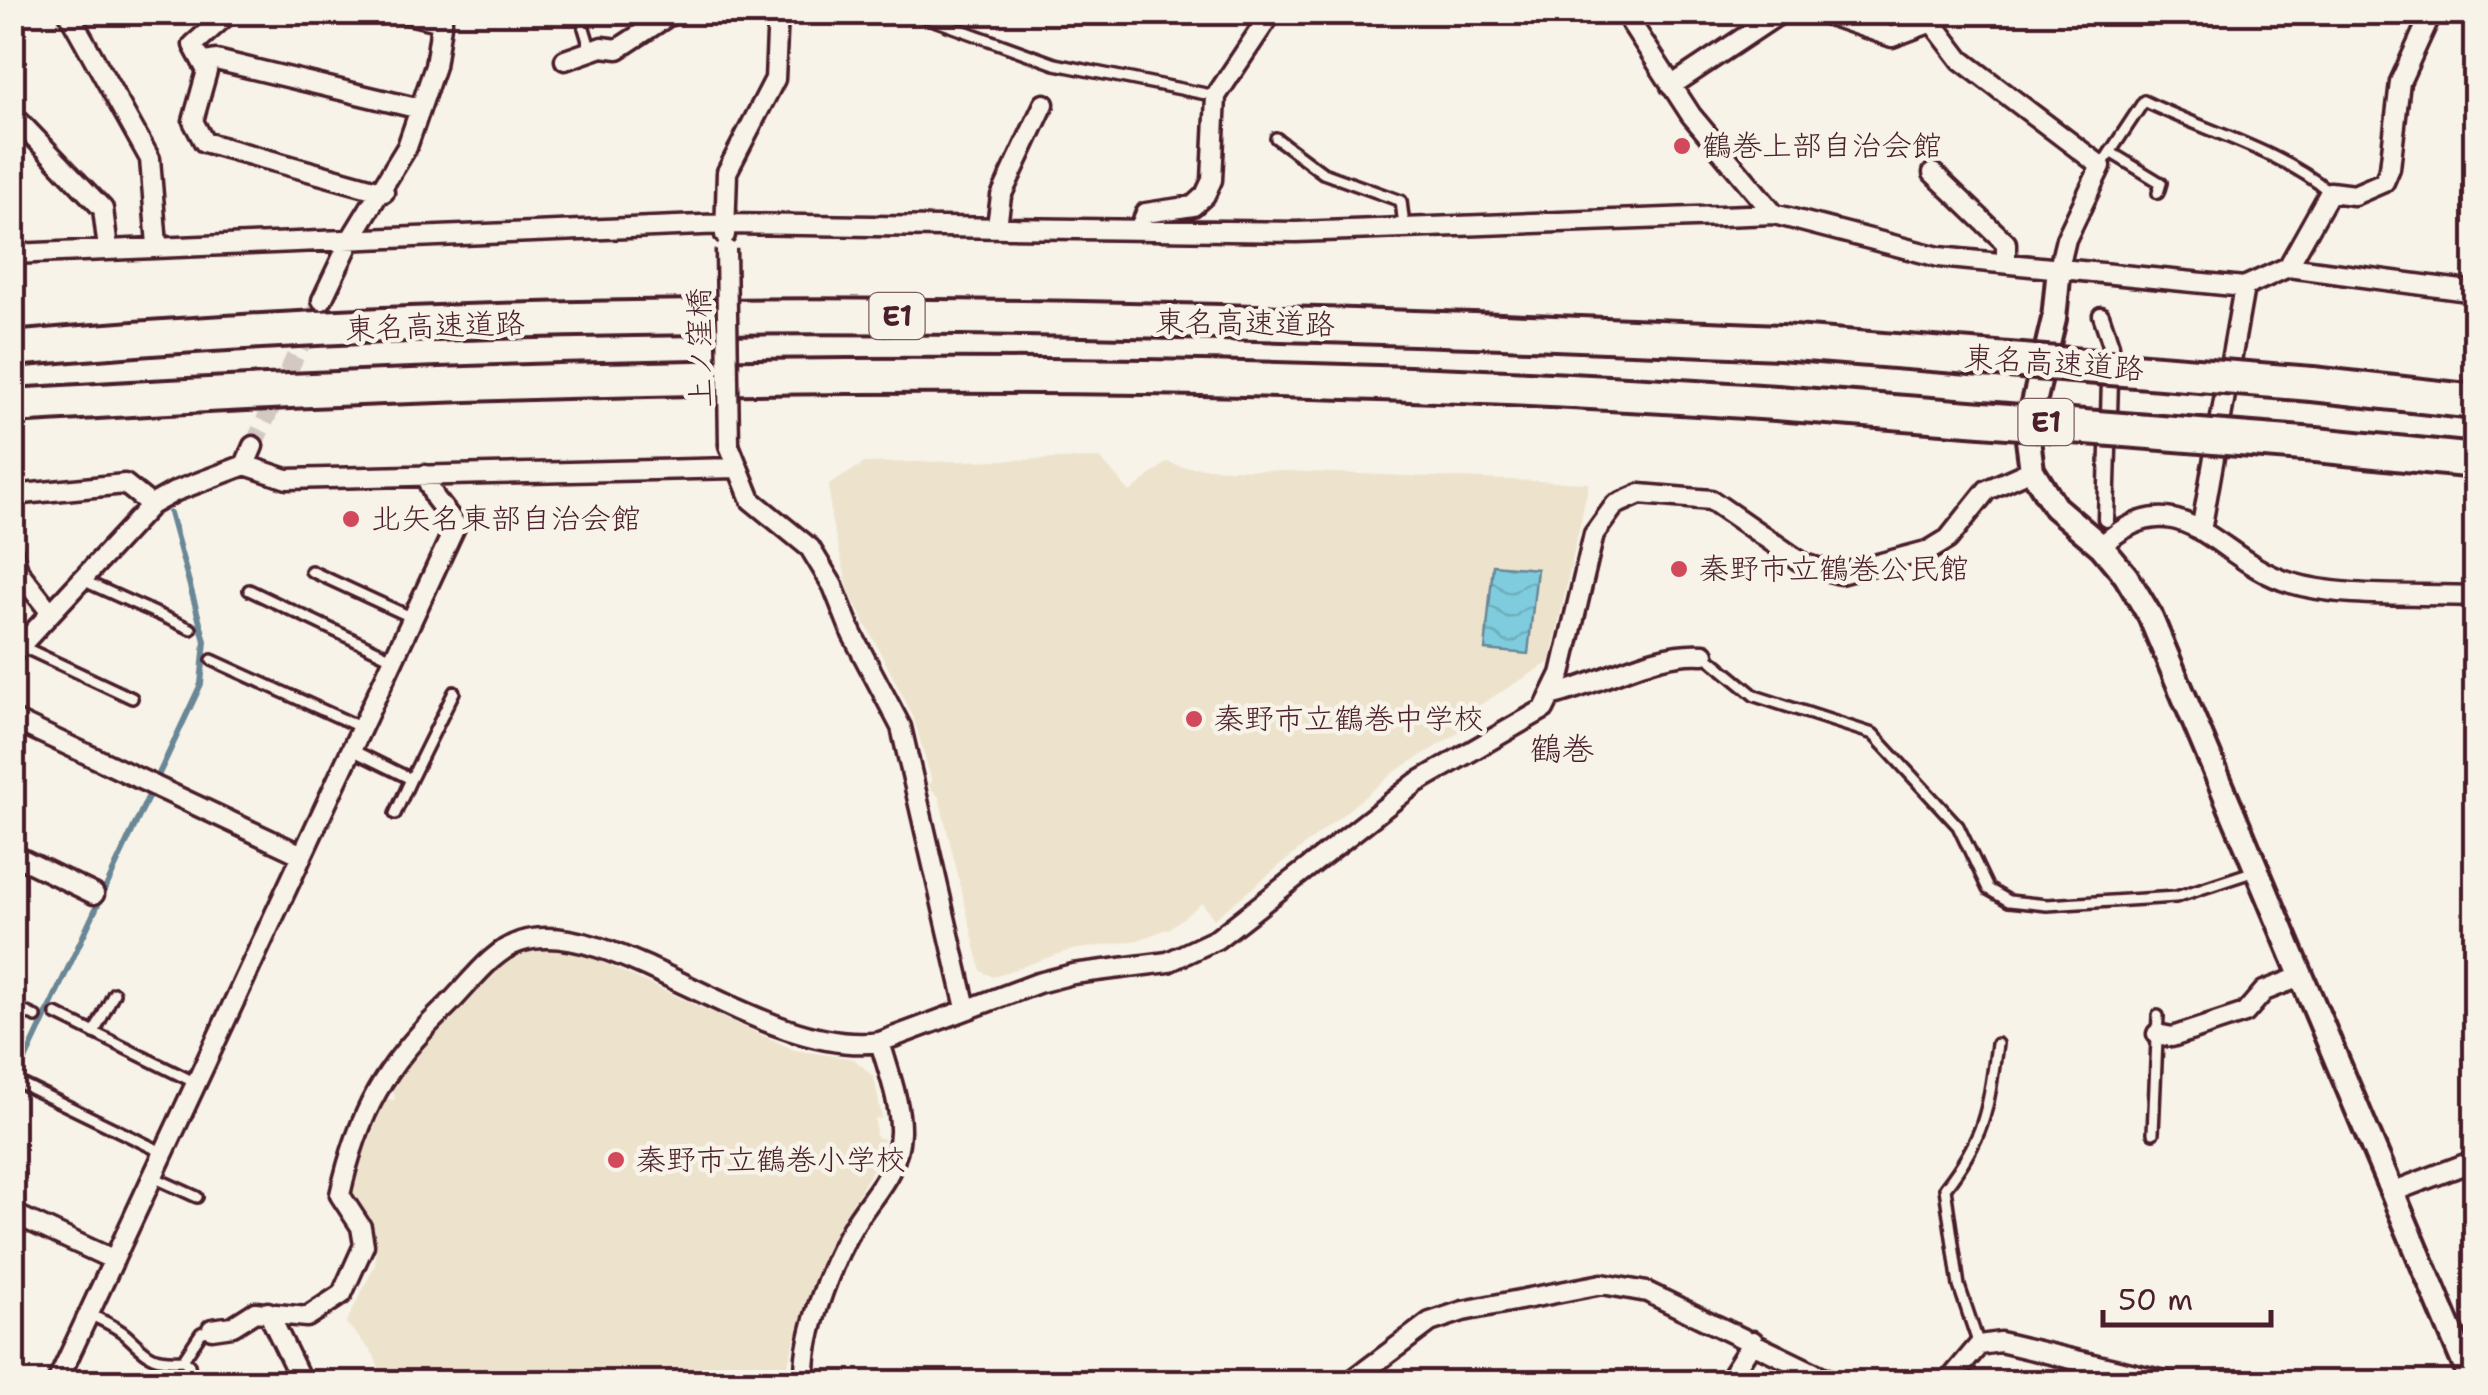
<svg xmlns="http://www.w3.org/2000/svg" width="2488" height="1395" font-family="'Shantell Sans','Klee One',sans-serif">
  <defs>
    <pattern id="water-waves" width="16" height="10" patternUnits="userSpaceOnUse" patternTransform="scale(2.5)"><rect width="16" height="10" fill="#7eccdd"/><path d="M0 5q4-4 8 0t8 0" fill="none" stroke="#6eafbe"/></pattern>
  </defs>
  <rect width="100%" height="100%" fill="#f7f3e8"/>
  <filter id="ink" filterUnits="userSpaceOnUse"><feTurbulence type="fractalNoise" baseFrequency=".01" numOctaves="2"/><feDisplacementMap in="SourceGraphic" scale="20" xChannelSelector="R" yChannelSelector="G"/><feConvolveMatrix kernelMatrix="1 2 1 2 8 2 1 2 1" color-interpolation-filters="sRGB"/></filter>
  <g filter="url(#ink)">
    <path fill="#ede3cd" d="M1100,458L1130,492L1167,462L1184,467L1589,483L1550,662L1470,711L1476,722L1396,771L1214,919L1202,903L1170,928L1138,940L1067,951L993,977L981,971L939,797L928,785L932,782L913,716L850,594L831,519L829,485L864,463Z
      M529,948L575,950L795,1050L854,1059L874,1077L882,1118L875,1119L876,1137L884,1139L871,1173L838,1227L801,1318L788,1364L790,1382H384L374,1355L346,1323L375,1265L376,1237L350,1193L359,1146L378,1097L395,1100L392,1080L409,1052L503,959Z"/>
    <path fill="url(#water-waves)" stroke="#698796" stroke-width="2.5" d="M1493,565L1537,569L1528,654L1485,650Z"/>
    <g fill="none" stroke-linecap="round" stroke-linejoin="round">
      <path stroke="#698796" stroke-width="6" d="M12,1088L201,684L205,641L170,513"/>
      <path stroke="#d4c9c2" stroke-width="18" stroke-dasharray="18 9" stroke-linecap="butt" d="M253,446L322,300"/>
      <defs>
        <path id="service" d="M912,12L1055,64L1216,96
          M584,28L591,51
          M1276,138L1323,173L1401,201L1404,226
          M2110,152L2161,183L2158,193
          M2101,166L2144,101C2205,131 2277,149 2330,192
          M311,571L413,618
          M82,580L191,629
          M249,590L394,659
          M21,646L132,698
          M1704,654L1755,696L1873,734L1958,826L1988,889L2009,901L2047,905L2176,897L2255,871
          M212,660L362,728
          M352,750L411,779L454,692
          M395,814L411,779
          M12,1006L36,1017
          M56,1014L196,1083
          M94,1033L114,993
          M24,1085L164,1153
          M2153,1133L2158,1016
          M153,1177L197,1197
          M89,1314C101,1320 116,1326 126,1335C148,1355 150,1362 183,1360
          M1979,1345L1959,1286L1945,1188C1986,1135 1988,1109 1997,1044
          M183,1360L201,1333L212,1329
          M183,1360L189,1365L192,1382"/>
        <path id="pedestrian" d="M2101,315L2111,345L2106,519"/>
        <path id="minor" d="M68,12L150,159L157,245
          M230,12L193,45L207,71L193,121L204,142L384,192
          M400,12L442,22
          M1624,12L1691,115L1774,214
          M1820,12L1892,37L1932,22L1961,60L2101,166L2066,239L2059,268
          M565,60L602,47L618,49L674,12
          M205,62L216,60L420,109
          M1671,86L1782,12
          M12,114L103,209L108,249
          M1933,173L2006,243V263
          M997,226L1001,196L1044,104
          M1140,227L1146,213L1193,206L1205,195L1212,180L1216,96L1272,12
          M725,235L727,172L775,79L778,12
          M12,254L725,224L1296,232L1774,214L1939,257L2244,287L2288,267L2330,192L2354,195L2384,182L2390,168L2400,82L2432,12
          M2288,267L2476,292
          M322,300L352,237L407,147L435,66L443,12
          M729,445L751,500L810,548L833,586L852,634L901,727L966,1008
          M245,465L253,446
          M12,495L125,484L151,505
          M2201,531L2244,287
          M2101,546C2182,473 2217,562 2291,583C2344,599 2419,593 2476,596
          M12,552L19,572L51,613
          M12,655L151,505L176,491L245,465L287,479L736,468
          M1553,695C1603,683 1654,650 1704,654
          M12,719L302,855
          M12,854L94,894
          M2157,1034L2172,1037L2245,1013L2264,991L2300,977
          M2392,1192L2476,1160
          M12,1213L114,1260
          M268,1312L302,1382
          M212,1329L233,1326L255,1312L307,1317L342,1294L364,1245L361,1227L340,1195C358,1112 385,1065 446,1007C468,986 491,951 520,942C611,912 763,1059 880,1042L1038,983L1073,974L1168,962L1217,939L1416,783L1544,709L1561,674L1594,534L1615,505L1640,494L1711,500L1804,564L1840,574L1930,550L1948,539L1987,490L2032,470
          M57,1382L456,525L435,498L425,475
          M806,1382C800,1342 831,1264 852,1228C871,1195 898,1175 900,1133C901,1104 888,1070 880,1042
          M1350,1382L1430,1322L1463,1311L1602,1284L1647,1292L1833,1382
          M1727,1382L1753,1341
          M1948,1382L1979,1345L2000,1342L2169,1382"/>
        <path id="tertiary" d="M2059,268L2054,319L2027,432L2032,470L2055,507L2101,546L2126,576L2150,616L2472,1382"/>
        <path id="motorway" d="M12,349C601,296 1192,318 1781,342
          M2312,384L2476,402
          M12,406C600,369 1189,363 1776,403
          M2316,445L2476,461"/>
      </defs>
      <use href="#service" stroke="#4a1f2b" stroke-width="16"/>
      <use href="#pedestrian" stroke="#4a1f2b" stroke-width="21"/>
      <use href="#minor" stroke="#4a1f2b" stroke-width="25"/>
      <use href="#tertiary" stroke="#4a1f2b" stroke-width="30"/>
      <use href="#motorway" stroke="#4a1f2b" stroke-width="40"/>
      <use href="#service" stroke="#f7f3e8" stroke-width="9"/>
      <use href="#pedestrian" stroke="#f7f3e8" stroke-width="14"/>
      <use href="#minor" stroke="#f7f3e8" stroke-width="18"/>
      <use href="#tertiary" stroke="#f7f3e8" stroke-width="22"/>
      <use href="#motorway" stroke="#f7f3e8" stroke-width="32"/>
      <defs>
        <path id="minor-bridge" d="M726,249L729,445"/>
        <path id="motorway-bridge" d="M1781,342L2312,384
          M1776,403L2316,445"/>
      </defs>
      <use href="#minor-bridge" stroke="#4a1f2b" stroke-width="25" stroke-linecap="butt"/>
      <use href="#motorway-bridge" stroke="#4a1f2b" stroke-width="40" stroke-linecap="butt"/>
      <use href="#minor-bridge" stroke="#f7f3e8" stroke-width="18"/>
      <use href="#motorway-bridge" stroke="#f7f3e8" stroke-width="32"/>
    </g>
  </g>
  <g fill="#d1495b" stroke="#f7f3e8" stroke-width="4">
    <circle cx="1682" cy="146" r="10"/>
    <circle cx="351" cy="519" r="10"/>
    <circle cx="1679" cy="569" r="10"/>
    <circle cx="1194" cy="719" r="10"/>
    <circle cx="616" cy="1160" r="10"/>
  </g>
  <g text-anchor="middle" stroke-width="9" stroke-linejoin="round" paint-order="stroke">
    <g fill="#f7f3e8" stroke="#7e5f64" stroke-width="2.5">
      <rect x="869.5" y="293" width="55" height="46" rx="8"/>
      <rect x="2018.5" y="399" width="55" height="46" rx="8"/>
    </g>
    <g font-size="28" font-weight="bold" fill="#4a1f2b">
      <text x="897" y="326">E1</text>
      <text x="2046" y="432">E1</text>
    </g>
    <g font-size="30" fill="#4a1f2b" stroke="#f7f3e8" text-anchor="start">
      <text x="1702" y="156">鶴巻上部自治会館</text>
      <text x="371" y="529">北矢名東部自治会館</text>
      <text x="1699" y="579">秦野市立鶴巻公民館</text>
      <text x="1214" y="729">秦野市立鶴巻中学校</text>
      <text x="636" y="1170">秦野市立鶴巻小学校</text>
    </g>
    <g font-size="30" fill="#4a1f2b" stroke="#f7f3e8">
      <text transform="translate(1245 323) rotate(1)" y="10">東名高速道路</text>
      <text transform="translate(435 326) rotate(-2)" y="10">東名高速道路</text>
      <text transform="translate(700 348) rotate(-91)" y="10">上ノ窪橋</text>
      <text transform="translate(2054 363) rotate(4)" y="10">東名高速道路</text>
    </g>
    <g font-size="32" fill="#4a1f2b" stroke="#f7f3e8">
      <text x="1562" y="760">鶴巻</text>
    </g>
  </g>
  <rect width="2488" height="1395" fill="none" stroke="#f7f3e8" stroke-width="50"/>
  <rect x="25" y="25" width="2438" height="1345" fill="none" stroke="#4a1f2b" stroke-width="4" filter="url(#ink)"/>
  <path d="M2103 1310v15h168v-15" fill="none" stroke="#4a1f2b" stroke-width="5"/>
  <text x="2118" y="1310" font-size="30" fill="#4a1f2b" stroke="#f7f3e8" stroke-width="8" paint-order="stroke">50 m</text>
</svg>
